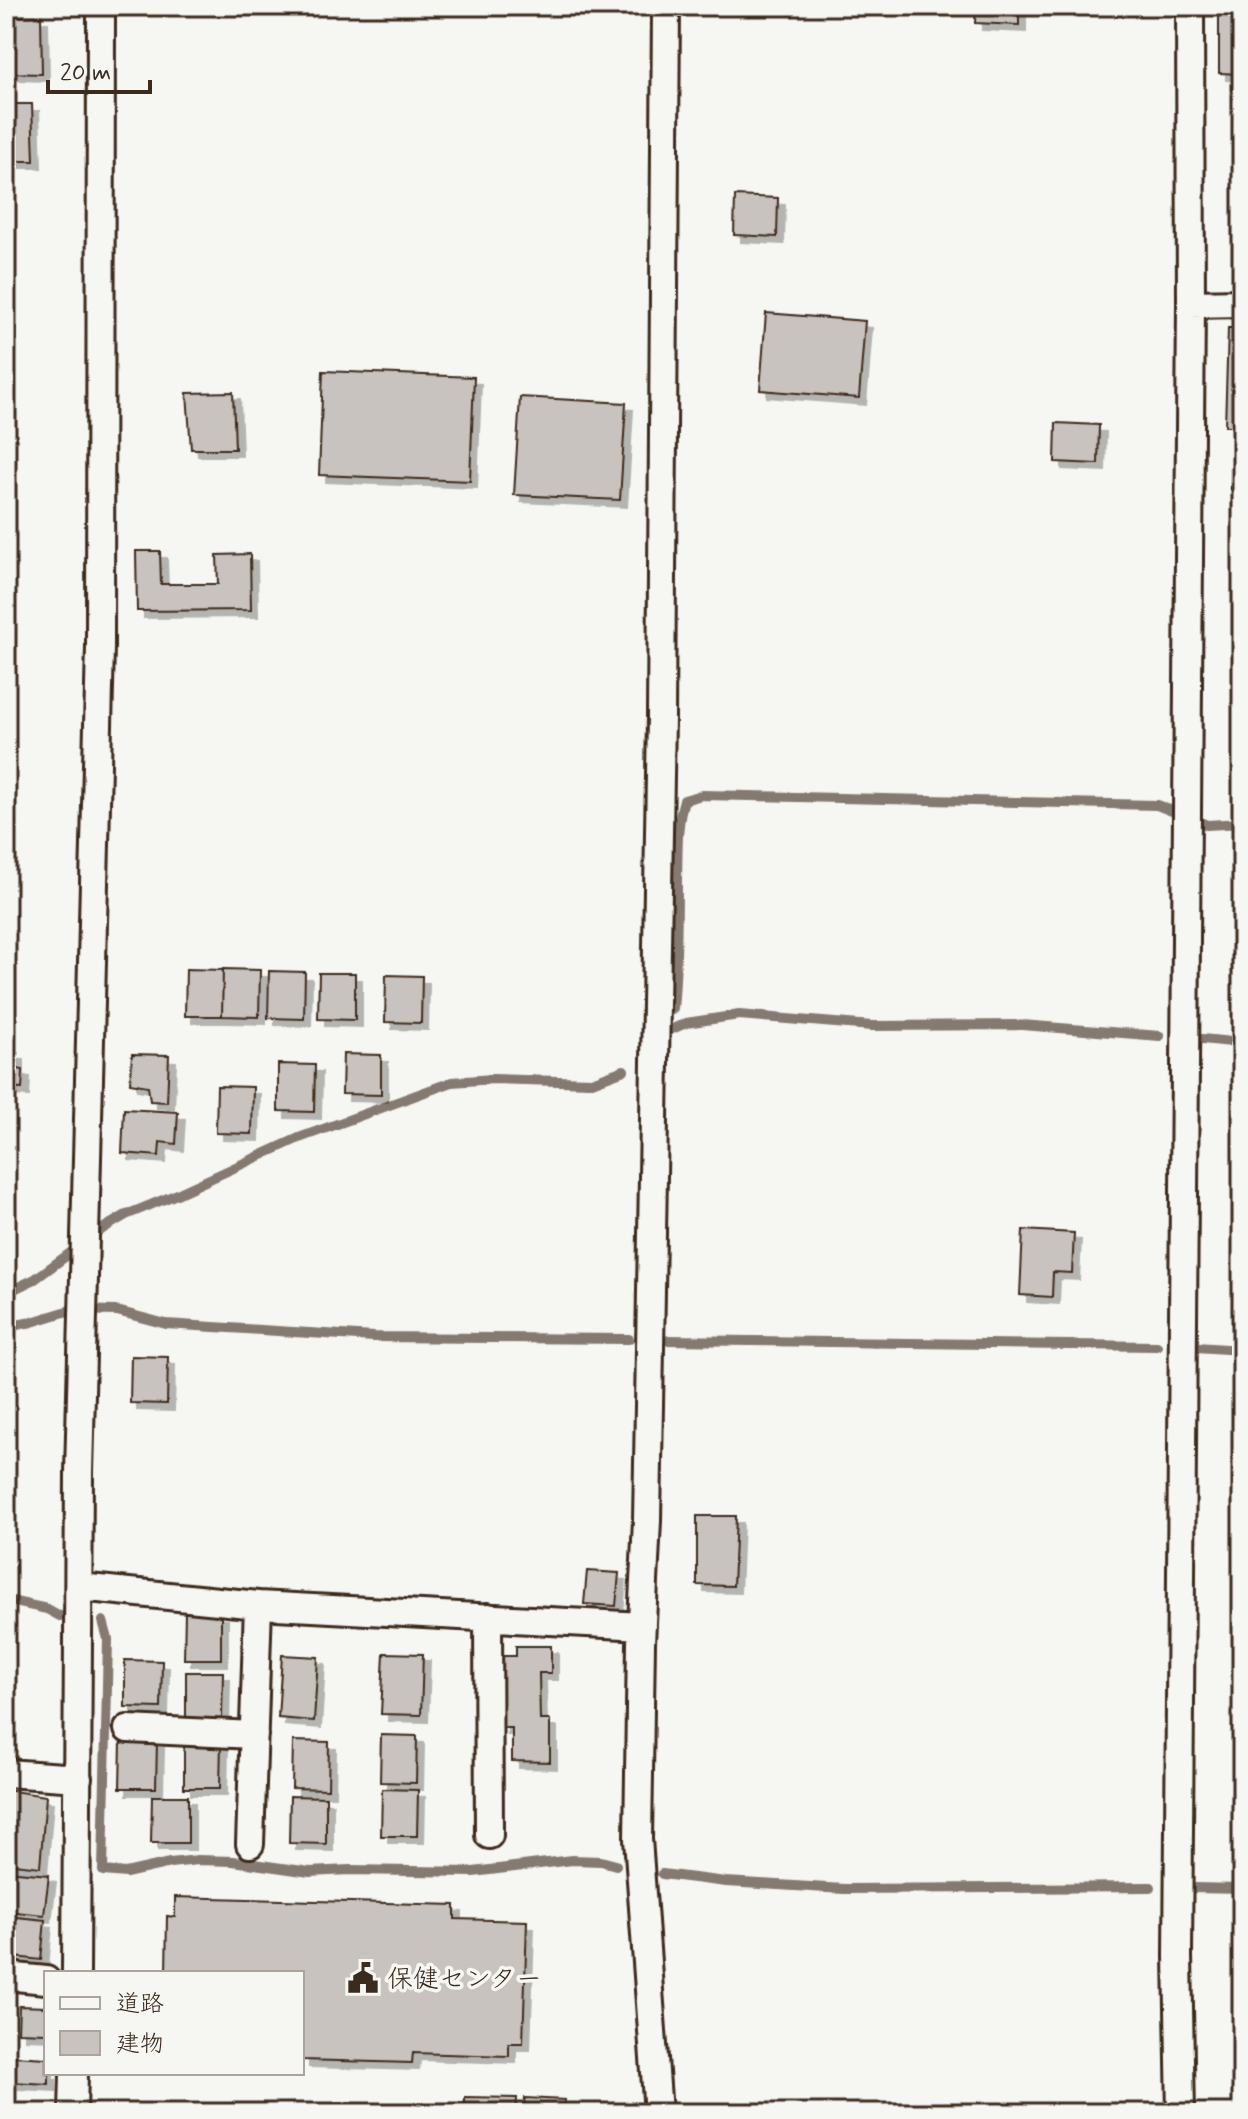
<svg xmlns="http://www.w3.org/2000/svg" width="1248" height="2119" font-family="Mynerve,'Klee One',sans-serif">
  <defs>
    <filter id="shadow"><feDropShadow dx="7" dy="7" stdDeviation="0" flood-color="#0004"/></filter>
  </defs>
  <rect width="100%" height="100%" fill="#f6f6f2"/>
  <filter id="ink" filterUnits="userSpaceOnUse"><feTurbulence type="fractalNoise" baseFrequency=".0125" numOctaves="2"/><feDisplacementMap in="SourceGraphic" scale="16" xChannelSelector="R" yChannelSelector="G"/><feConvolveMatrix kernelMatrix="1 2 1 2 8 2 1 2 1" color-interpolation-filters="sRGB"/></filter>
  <g filter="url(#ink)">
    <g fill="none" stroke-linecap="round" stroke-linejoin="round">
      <path stroke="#857a71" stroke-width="10" d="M673,1009C677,966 677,923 677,880C678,853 676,826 684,800L702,795L1157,805L1207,825L1242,823
        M661,1034L686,1023L739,1015L872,1026L1022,1025L1160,1036
        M1202,1039L1242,1043
        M6,1293L35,1279L104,1228L126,1215L177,1194L299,1138L452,1082L493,1079L592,1082L624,1070
        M6,1327L32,1322L71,1310L117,1311L166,1324L374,1337L629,1339
        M665,1340L1157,1346
        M1196,1347L1242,1350
        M6,1600L47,1609L60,1616
        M103,1621L108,1639L103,1871L126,1873L170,1863L198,1860L233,1861L310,1872L349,1870L473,1872L572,1860L601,1861L616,1865
        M662,1874L726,1882L844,1889L1151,1887
        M1194,1888L1242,1889"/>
    </g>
    <path fill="#c8c3be" stroke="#3b2a1e" stroke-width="2" filter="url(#shadow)" d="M976,6H1019V25L975,23Z
      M1242,6V74L1219,73V8Z
      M41,16L42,74L6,73V17Z
      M6,104H32L34,161H6Z
      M735,196L778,198L777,237L734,235Z
      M766,313L865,321L859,398L760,390Z
      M1228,328H1242V426H1225Z
      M323,371L474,377L470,481L319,475Z
      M233,392L235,449H191L187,393Z
      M520,397L626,403L620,500L514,495Z
      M1056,423L1099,425L1098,464L1055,462Z
      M1232,450H1242V490L1231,489Z
      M136,551H160L161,584H218L217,555L250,554L251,610L137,611Z
      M186,969L223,970L222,1016H185Z
      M223,969L260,970L259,1017L222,1016Z
      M269,971L305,972L304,1019L268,1018Z
      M319,973H355V1020L318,1019Z
      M386,975L422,976L421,1023L385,1022Z
      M6,1053H17V1069L23,1070L22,1089L6,1088Z
      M132,1054L169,1055L167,1102L150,1101L148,1086L130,1083Z
      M343,1054L381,1055V1095L342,1094Z
      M278,1064L315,1065L314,1112L278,1111Z
      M217,1086L253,1087L252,1134L216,1133Z
      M124,1109L178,1112L176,1144L160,1142L159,1156L122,1153Z
      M1023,1230L1074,1233L1072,1273L1053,1272L1052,1297L1020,1295Z
      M131,1356L168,1357L167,1404L130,1403Z
      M697,1516H736L733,1586L697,1585Z
      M587,1571L619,1573L616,1606L584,1604Z
      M185,1612L221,1613V1659H184Z
      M516,1646H551V1673H539L540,1720H550V1762L512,1761V1728H501L500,1656H516Z
      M384,1653L423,1654L421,1715L381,1714Z
      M282,1655L318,1657L314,1721L278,1718Z
      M125,1660L162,1661L161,1708L125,1707Z
      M186,1672H223L222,1719L186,1718Z
      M381,1735L417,1736L416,1783L380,1782Z
      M121,1741H157L156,1788H120Z
      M184,1741H221L220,1788H184Z
      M293,1741L329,1742L328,1789L292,1788Z
      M382,1789L418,1790L417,1836H381Z
      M6,1790L46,1796L40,1867L6,1863Z
      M152,1796H188V1843H151Z
      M290,1796L326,1797V1844L289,1843Z
      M6,1871L49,1875L44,1915L6,1911Z
      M175,1897L455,1905V1919L527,1921L523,2043H509V2056L413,2053L412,2063L302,2060V1973H166L167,1916L175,1917Z
      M1237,1904L1242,1905V1946L1236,1939Z
      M6,1916L45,1920L41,1960L6,1956Z
      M19,2006L46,2007V2033L18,2032Z
      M13,2056L46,2058V2073H49V2084L11,2082Z
      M465,2097L517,2098L516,2113H465Z
      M525,2098L565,2100L564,2113H524Z"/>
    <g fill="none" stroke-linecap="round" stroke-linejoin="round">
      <defs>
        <path id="minor" d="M1191,304L1242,303
          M79,1587L258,1605L250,1844
          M258,1605L642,1626
          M488,1617L489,1835
          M128,1729L254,1735
          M6,1773L78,1778
          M76,1973L79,1473L100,647L101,6
          M6,1976L46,1980
          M73,2113L74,2073
          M658,2113L638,1839L641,1643L647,1520L661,718L666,6
          M1181,2113L1178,1956L1191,304L1190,6"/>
      </defs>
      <use href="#minor" stroke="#3b2a1e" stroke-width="32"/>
      <use href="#minor" stroke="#f6f6f2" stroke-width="26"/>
    </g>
  </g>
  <defs>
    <symbol id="civic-bare" viewBox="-9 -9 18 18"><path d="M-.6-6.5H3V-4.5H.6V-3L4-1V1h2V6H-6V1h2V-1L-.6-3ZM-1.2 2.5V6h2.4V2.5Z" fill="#3b2a1e" stroke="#f6f6f2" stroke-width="2.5" paint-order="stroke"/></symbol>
  </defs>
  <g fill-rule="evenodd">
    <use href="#civic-bare" x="341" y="1956" width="44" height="44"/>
  </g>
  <g text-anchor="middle" stroke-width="7" stroke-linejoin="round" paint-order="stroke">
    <g font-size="26" fill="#3b2a1e" stroke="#f6f6f2" text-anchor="start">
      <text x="387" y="1987">保健センター</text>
    </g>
  </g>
  <rect width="1248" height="2119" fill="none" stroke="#f6f6f2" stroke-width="32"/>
  <rect x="16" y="16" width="1216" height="2087" fill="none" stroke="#3b2a1e" stroke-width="3" filter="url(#ink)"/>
  <rect x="44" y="1971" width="260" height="104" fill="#f6f6f2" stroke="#aba49d" stroke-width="2"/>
  <rect x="60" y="1997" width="40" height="12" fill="#f6f6f2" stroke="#aba49d" stroke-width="2"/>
  <text x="116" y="2011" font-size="24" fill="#3b2a1e">道路</text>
  <rect x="60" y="2031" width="40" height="24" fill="#c8c3be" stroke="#aba49d" stroke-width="2"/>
  <text x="116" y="2051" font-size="24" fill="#3b2a1e">建物</text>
  <path d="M48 80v12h102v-12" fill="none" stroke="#3b2a1e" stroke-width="4"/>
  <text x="60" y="80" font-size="24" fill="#3b2a1e" stroke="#f6f6f2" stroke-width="6" paint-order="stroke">20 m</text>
</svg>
